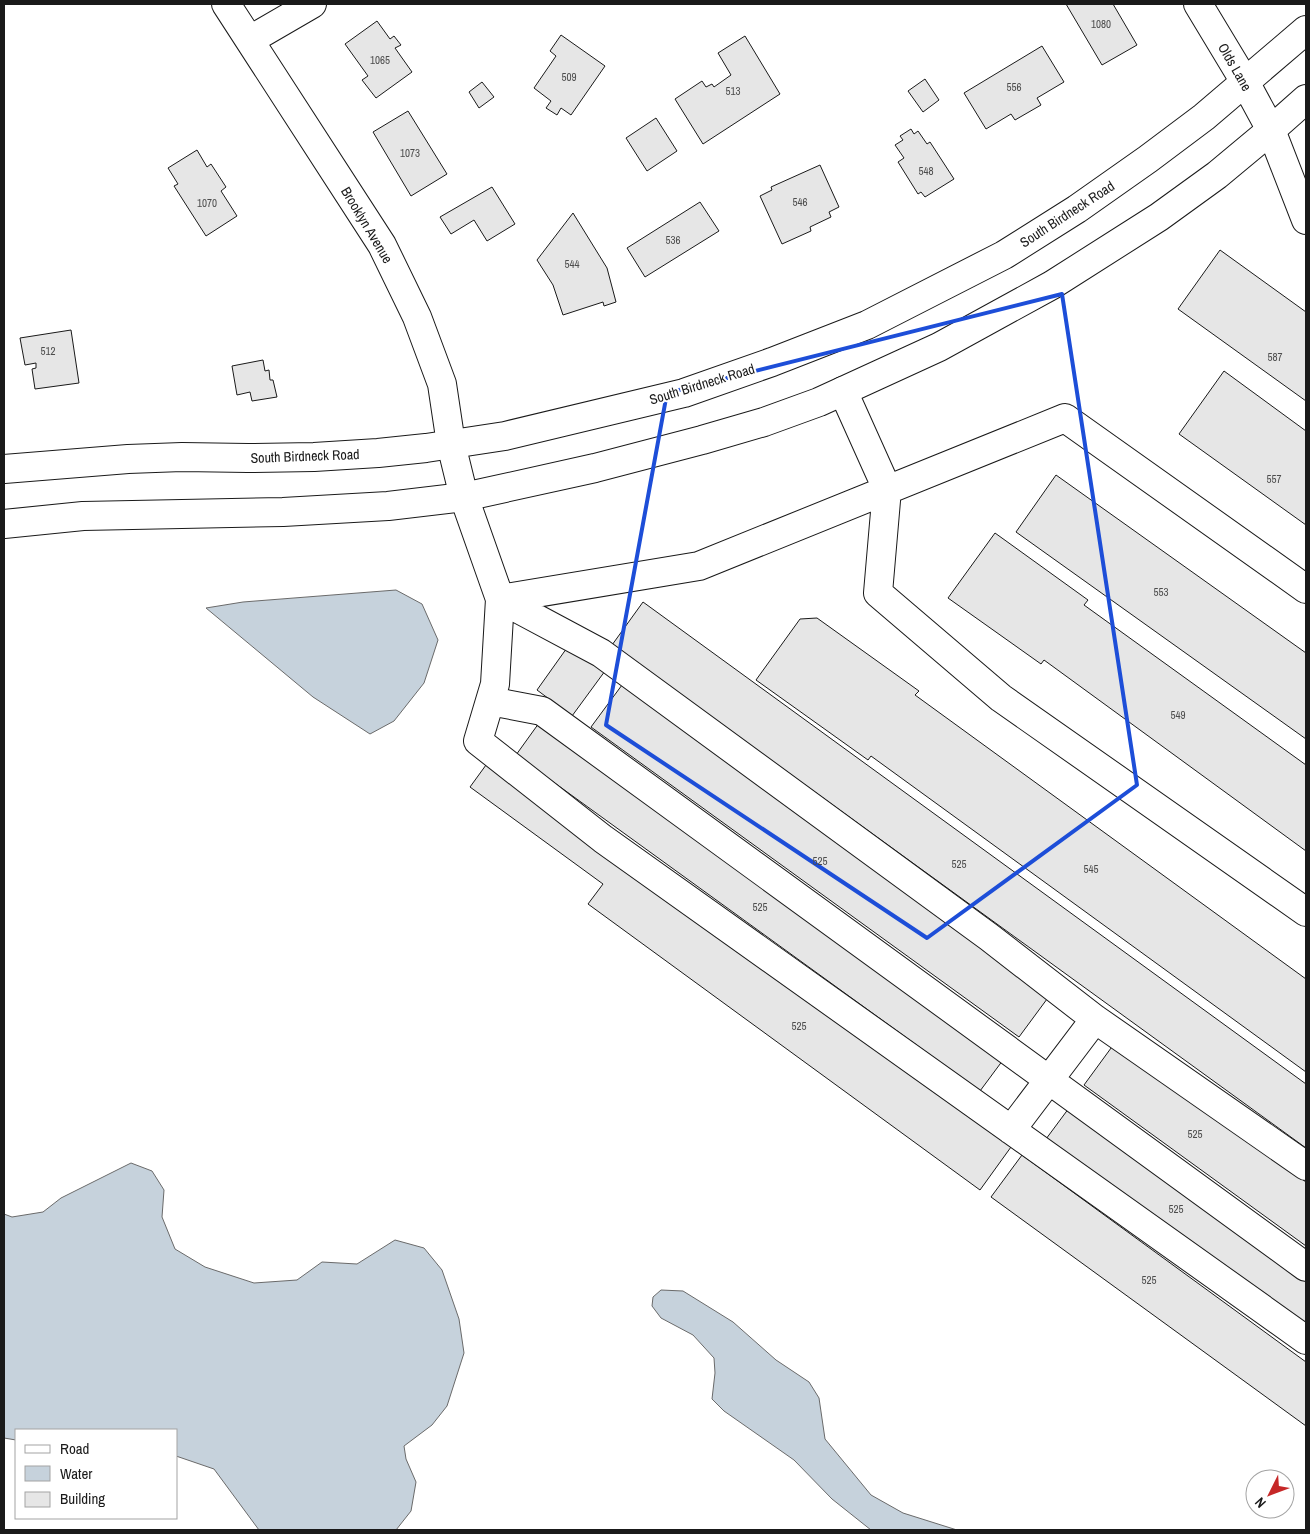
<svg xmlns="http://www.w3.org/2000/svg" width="1310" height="1534" font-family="'Archivo Narrow',sans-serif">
  <rect width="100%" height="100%" fill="#fff"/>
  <path fill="#c6d2dc" stroke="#6a6a6a" d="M396,590L422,604L438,640L424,683L394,721L370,734L313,697L206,608L243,602Z
    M131,1163L152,1171L164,1190L162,1217L175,1249L205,1267L254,1283L297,1280L322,1262L357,1264L395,1240L424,1248L442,1270L459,1319L464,1353L447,1406L432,1425L404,1446L406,1459L416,1482L411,1511L396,1530H259L214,1469L176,1456V1430H16V1440L4,1438V1214L12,1217L43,1212L61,1198Z
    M661,1290L683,1291L733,1322L776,1360L809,1382L819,1398L825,1439L871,1495L903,1513L957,1530H871L832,1499L794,1460L724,1411L712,1399L715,1373L714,1358L693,1335L661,1318L652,1306L653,1297Z"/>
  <path fill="#e6e6e6" stroke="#1a1a1a" d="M1066,4H1113L1137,45L1102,65Z
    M377,21L390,39L394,36L401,45L395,48L412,72L376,98L362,80L368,76L345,44Z
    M561,35L605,66L571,115L561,108L557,115L546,108L551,101L534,88L556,56L550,51Z
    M745,36L780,94L703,144L675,99L702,81L706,87L712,84L714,87L731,75L718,53Z
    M1042,46L1064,82L1037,98L1041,105L1015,120L1011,114L986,129L964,93Z
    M925,79L939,100L923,112L908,91Z
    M482,82L494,97L479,108L469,92Z
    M408,111L447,174L411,196L373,132Z
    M656,118L677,151L647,171L626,138Z
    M911,129L914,134L918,131L927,144L930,142L954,179L925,197L921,192L918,194L898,162L904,158L895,145L903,140L900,136Z
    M197,150L207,167L211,164L226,187L221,191L237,216L206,236L174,186L178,184L168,168Z
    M820,165L839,207L829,212L831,217L810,227L811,231L782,244L760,196L772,190L771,187Z
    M492,187L515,224L487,241L474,220L451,234L440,217Z
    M700,202L719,231L645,277L627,248Z
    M573,213L607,268L616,302L604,306L603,302L563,315L553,285L537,260Z
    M1220,250L1306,312V401L1178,309Z
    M71,330L79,383L35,389L32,369L36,368V363L25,365L20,338Z
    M263,360L265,371L269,370L270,380H273L277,397L252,401L250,392L237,395L232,366Z
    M1224,371L1306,431V525L1179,434Z
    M1056,475L1306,653V739L1016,532Z
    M995,533L1088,600L1084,605L1306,765V851L1044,660L1041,664L948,598Z
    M643,602L1306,1084V1148L612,645Z
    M817,618L919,691L915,695L1306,979V1072L871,756L868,760L756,680L800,619Z
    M569,645L605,671L572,716L537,690Z
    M622,685L1050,995L1019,1037L591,727Z
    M539,723L1003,1060L980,1091L516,755Z
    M486,765L1011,1147L980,1190L588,904L603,884L470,787Z
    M1114,1044L1306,1182V1246L1084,1085Z
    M1069,1108L1306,1280V1328L1046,1139Z
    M1022,1155L1306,1362V1426L991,1197Z"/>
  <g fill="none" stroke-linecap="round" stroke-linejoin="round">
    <defs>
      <path id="minor" d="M226,4L382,245L417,317L442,384L451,444L464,497L500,599L699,566L1065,418L1306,589
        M1198,4L1245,82L1271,130L1306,220
        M250,40L312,4
        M843,391L887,489L878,593L1001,698L1306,912
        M490,701L542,711L1306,1267
        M1011,1130L1095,1019
        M1306,1166L1095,1019L989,937L601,653L500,599L495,684L478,741L603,839L1306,1340"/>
      <path id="major" d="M4,469L128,459L182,457L248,458L314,457L378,453L426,448L505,436L684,393L772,362L867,325L1004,255L1077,209L1148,159L1204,117L1306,30
        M4,524L83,516L283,512L388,506L464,497L595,468L702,440L764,422L819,402L939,347L1052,285L1159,217L1217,175L1271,130L1306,99"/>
    </defs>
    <use href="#minor" stroke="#1a1a1a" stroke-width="30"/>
    <use href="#major" stroke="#1a1a1a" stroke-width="30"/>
    <use href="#minor" stroke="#fff" stroke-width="28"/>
    <use href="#major" stroke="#fff" stroke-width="28"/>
  </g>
  <path fill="none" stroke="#1d4ed8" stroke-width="4" stroke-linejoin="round" d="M1062,294L1137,785L927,938L606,725L667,393Z"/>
  <g text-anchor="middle" stroke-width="4" stroke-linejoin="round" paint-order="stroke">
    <g font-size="11" fill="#4d4d4d">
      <text x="1101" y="28">1080</text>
      <text x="380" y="64">1065</text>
      <text x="569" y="81">509</text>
      <text x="1014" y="91">556</text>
      <text x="733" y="95">513</text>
      <text x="410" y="157">1073</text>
      <text x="926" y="175">548</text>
      <text x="800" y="206">546</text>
      <text x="207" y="207">1070</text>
      <text x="673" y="244">536</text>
      <text x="572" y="268">544</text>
      <text x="48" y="355">512</text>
      <text x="1275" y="361">587</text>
      <text x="1274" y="483">557</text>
      <text x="1161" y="596">553</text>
      <text x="1178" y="719">549</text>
      <text x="820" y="865">525</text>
      <text x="959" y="868">525</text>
      <text x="1091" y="873">545</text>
      <text x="760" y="911">525</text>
      <text x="799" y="1030">525</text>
      <text x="1195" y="1138">525</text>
      <text x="1176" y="1213">525</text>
      <text x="1149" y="1284">525</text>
    </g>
    <g font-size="14" fill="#1a1a1a" stroke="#fff">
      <text transform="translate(1235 67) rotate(60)" y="5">Olds Lane</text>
      <text transform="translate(1067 214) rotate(-33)" y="5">South Birdneck Road</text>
      <text transform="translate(367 225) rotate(59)" y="5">Brooklyn Avenue</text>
      <text transform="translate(702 384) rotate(-17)" y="5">South Birdneck Road</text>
      <text transform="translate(305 456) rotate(-2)" y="5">South Birdneck Road</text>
    </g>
  </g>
  <rect width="1310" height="1534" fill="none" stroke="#1a1a1a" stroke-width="10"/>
  <rect x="15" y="1429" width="162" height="90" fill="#ffffff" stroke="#a3a3a3"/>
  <rect x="25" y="1445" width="25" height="8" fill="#ffffff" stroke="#a3a3a3"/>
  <text x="60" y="1454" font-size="15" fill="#1a1a1a">Road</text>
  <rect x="25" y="1466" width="25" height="15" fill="#c6d2dc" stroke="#a3a3a3"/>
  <text x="60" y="1479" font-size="15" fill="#1a1a1a">Water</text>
  <rect x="25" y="1492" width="25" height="15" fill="#e6e6e6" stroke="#a3a3a3"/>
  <text x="60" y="1504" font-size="15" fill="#1a1a1a">Building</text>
  <g transform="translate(1270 1494) rotate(228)"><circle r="24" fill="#ffffff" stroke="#a3a3a3"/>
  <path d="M0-4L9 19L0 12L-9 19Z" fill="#c62828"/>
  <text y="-8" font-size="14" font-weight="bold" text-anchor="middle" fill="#1a1a1a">N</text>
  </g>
</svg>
